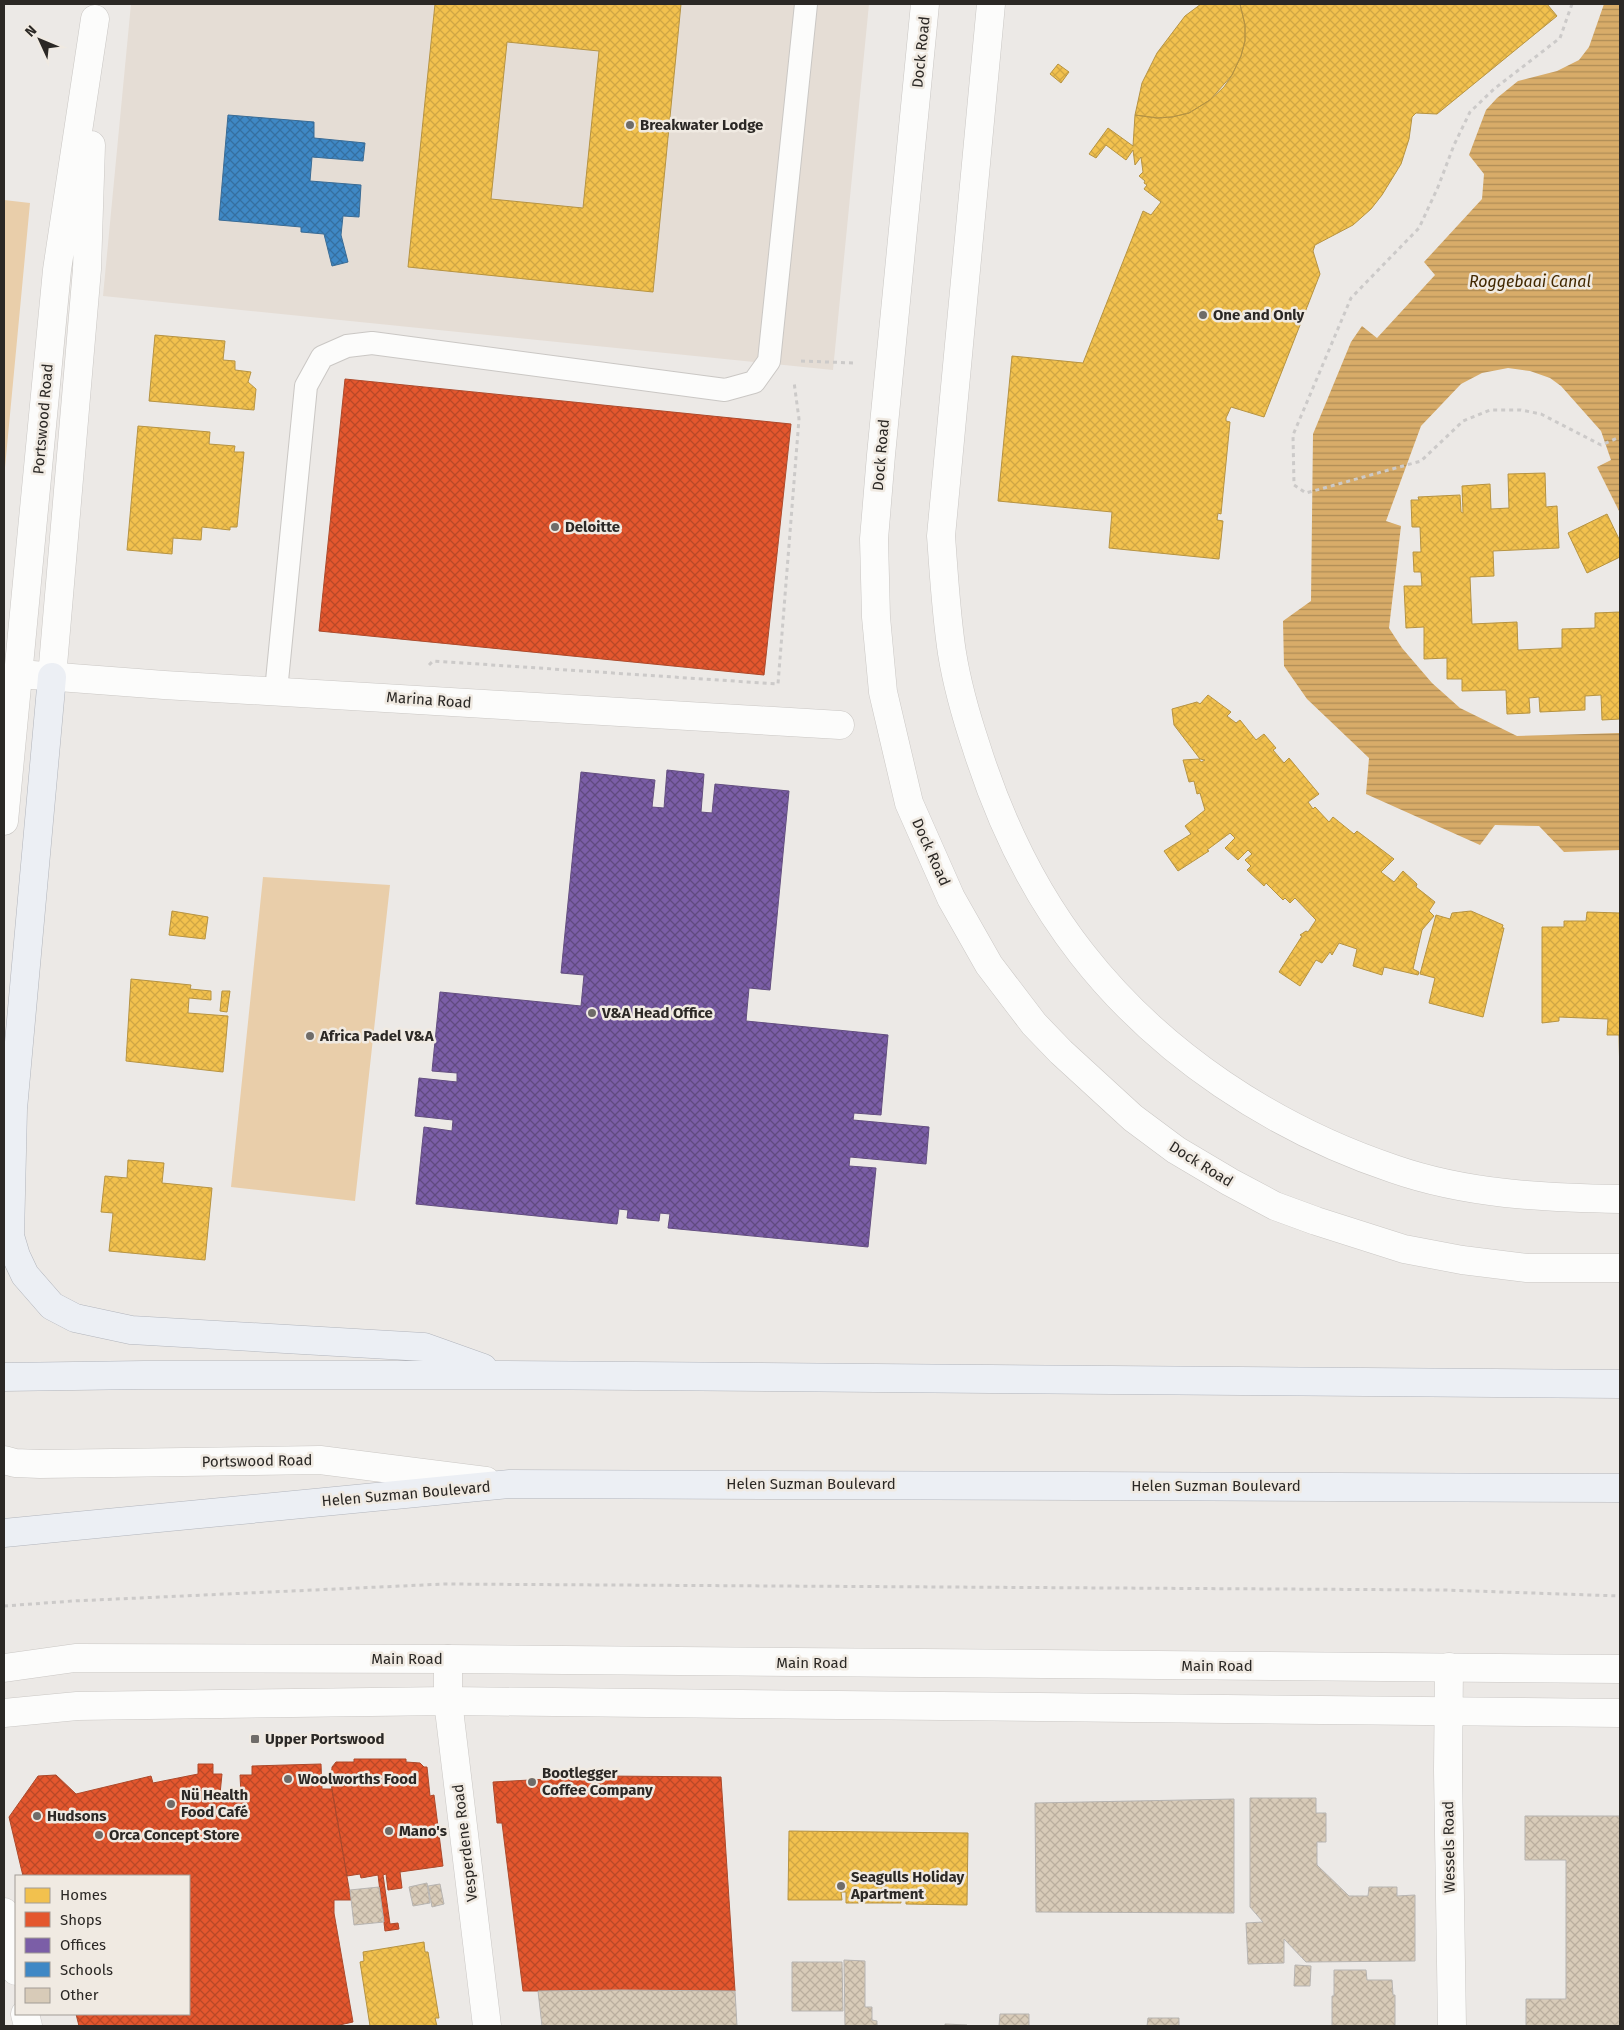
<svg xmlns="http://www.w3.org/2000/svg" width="1624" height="2030" font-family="'Fira Sans',sans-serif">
  <defs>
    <pattern id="water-rules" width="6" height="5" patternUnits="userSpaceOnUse" patternTransform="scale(1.25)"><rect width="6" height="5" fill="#d8ac69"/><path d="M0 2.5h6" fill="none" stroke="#af8c56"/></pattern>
    <pattern id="homes-cross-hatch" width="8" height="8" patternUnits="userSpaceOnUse" patternTransform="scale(1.25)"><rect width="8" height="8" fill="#f2c14e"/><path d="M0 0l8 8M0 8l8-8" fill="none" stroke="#d0a644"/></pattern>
    <pattern id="shops-cross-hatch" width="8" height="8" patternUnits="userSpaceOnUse" patternTransform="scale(1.25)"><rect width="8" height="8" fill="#e4572e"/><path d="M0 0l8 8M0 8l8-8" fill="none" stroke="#b94827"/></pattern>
    <pattern id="offices-cross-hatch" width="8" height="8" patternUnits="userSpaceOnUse" patternTransform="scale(1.25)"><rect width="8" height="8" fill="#7b5ea7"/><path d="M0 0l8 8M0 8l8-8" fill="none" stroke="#604a80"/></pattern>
    <pattern id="schools-cross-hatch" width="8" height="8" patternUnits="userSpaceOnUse" patternTransform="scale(1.25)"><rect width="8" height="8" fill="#3f88c5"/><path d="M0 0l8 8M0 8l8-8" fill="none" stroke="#356fa0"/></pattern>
    <pattern id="building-cross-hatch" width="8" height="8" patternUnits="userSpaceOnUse" patternTransform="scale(1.25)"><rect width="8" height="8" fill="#d8cbb8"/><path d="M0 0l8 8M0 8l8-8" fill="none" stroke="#baae9e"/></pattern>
  </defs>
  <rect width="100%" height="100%" fill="#ece9e6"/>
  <path fill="#e5ddd5" d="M131,4H869L833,370L103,296Z"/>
  <path fill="#e9ceaa" d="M4,200L30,203L4,478Z
    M263,877L390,885L355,1201L231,1187Z"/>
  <path fill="url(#water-rules)" d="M1604,4H1620V513L1597,467L1611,460L1601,431L1561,386L1550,378L1530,371L1508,368L1482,373L1461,384L1421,426L1386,521L1401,526L1389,628L1402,648L1432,683L1460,708L1517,736L1620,733V850L1564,852L1539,826L1495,825L1480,845L1366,794L1369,758L1307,699L1284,666L1283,621L1311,601L1313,434L1351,342L1362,326L1377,338L1435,275L1424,262L1482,199L1484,174L1469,155L1486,110L1497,98L1518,81L1557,71L1579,60L1589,47Z"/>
  <path fill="url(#homes-cross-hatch)" stroke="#b69342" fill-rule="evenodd" d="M435,4H681L653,292L408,267ZM507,42L599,51L583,208L491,199Z
    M1201,4H1240L1245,25V41L1241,56L1232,75L1210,100L1189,113L1172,117L1157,118L1135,115L1142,83L1157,53L1185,16Z
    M1240,4H1547L1557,16L1437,114L1416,113L1412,117L1409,139L1401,164L1382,195L1371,209L1353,225L1315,245L1313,251L1320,274L1264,417L1231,407L1226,418V421L1230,422L1221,514L1218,513L1217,520L1223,521L1219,559L1109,548L1112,512L998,501L1012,356L1083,363L1143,211L1151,215L1161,202L1144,189L1147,185L1144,183L1145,181L1139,176L1143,172L1141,157L1135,165L1133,150L1126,160L1106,145L1096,158L1089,154L1108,128L1133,146L1135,115L1157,118L1172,117L1189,113L1210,100L1224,87L1232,75L1241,56L1245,41V25Z
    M1058,64L1069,72L1061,83L1050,74Z
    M155,335L225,341L223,360L235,361V370L251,372L248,382L256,389L254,410L149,401Z
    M138,426L210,432L209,444L235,446L234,452H244L237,527H230V530L202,527L201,540L173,538L172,554L127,550Z
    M1545,473L1546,507L1557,506L1559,548L1493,551L1494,576L1470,577L1472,624L1517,622L1518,650L1562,648V629L1595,628V613L1620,612V719L1602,720L1601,695L1585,696V710L1540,712L1539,697L1529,698L1530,713L1507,714L1506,690L1462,691V679H1447V658L1424,659V627L1406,628L1404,586H1422L1421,572H1414L1413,552H1421L1420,527H1412L1411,500H1419L1418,497L1460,495L1461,512L1463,513L1462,486L1490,484L1491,509L1509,508L1508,474Z
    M1607,514L1620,541V557L1587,573L1568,533Z
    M1208,695L1231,712L1227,716L1236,723L1240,720L1256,740L1264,734L1276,748L1273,750L1284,763L1289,758L1319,794L1308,802L1313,809L1315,807L1329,822L1333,817L1354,834L1357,831L1394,859L1381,872L1394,882L1403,871L1417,884L1416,887L1435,902L1429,911L1434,916L1422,930L1413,969L1419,972L1418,975L1384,967L1382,975L1353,966L1357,949L1339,943L1332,955L1330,952L1322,963L1316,960L1300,986L1279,972L1302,936L1300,935L1306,931L1308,932L1316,920L1295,898L1290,903L1285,898L1283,900L1266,883L1264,886L1247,870L1251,866L1245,860L1252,854L1248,850L1238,860L1225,848L1235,838L1230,833L1207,850L1209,851L1178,871L1164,851L1191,834L1185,826L1205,810L1200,793L1197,794L1194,781L1189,782L1183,760L1199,759L1201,762L1205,760L1200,759L1174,725L1172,709L1197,702L1200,704Z
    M172,911L208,917L205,939L169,935Z
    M1471,911L1503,925L1502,928H1504L1483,1017L1429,1003L1435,978L1420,974L1436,915L1450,919L1452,913Z
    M1587,912L1620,913V1078L1619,1035H1607L1608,1019L1559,1017V1021L1542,1023V927H1564V921H1586Z
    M131,979L191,985L190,989L211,991V1000L189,998L188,1013L228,1016L223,1072L126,1061Z
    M222,991H230L227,1012L220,1011Z
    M128,1160L164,1163L162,1183L212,1188L205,1260L109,1251L113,1213L101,1212L105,1176L127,1178Z
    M789,1831L968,1833L967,1905L906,1904V1893H900L901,1903H846V1892H841L842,1900H788Z
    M424,1942L425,1952H428L439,2018H435L437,2026H370L360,1962L364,1961L363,1952Z"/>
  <path fill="url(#shops-cross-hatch)" stroke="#ac492b" d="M345,379L791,424L764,675L319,631Z
    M354,1759H406V1762L420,1763L424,1767H427L430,1796L434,1795L443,1866L400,1872L402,1888L388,1890L386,1874L383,1875L390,1924L398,1923L399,1929L385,1931L378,1875L361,1878L360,1874L347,1876L331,1784L332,1767L336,1762H354Z
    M198,1764H213V1774H222L220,1794H241L240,1775H252V1766L321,1764L322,1789H332L351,1900H334V1913L353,2022L335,2026H79L76,2014H189V1876H23L9,1817L38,1776L56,1775L76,1794L151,1776L153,1783L198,1774Z
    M604,1776L721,1777L735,1991H523L502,1823H497L493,1782Z"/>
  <path fill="url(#offices-cross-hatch)" stroke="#634e80" d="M667,770L704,774L701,812L712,813L715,784L789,791L770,990L749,988L746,1021L888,1035L881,1115L854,1113L853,1120L929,1127L926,1164L850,1157L849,1166L876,1168L868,1247L668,1228L670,1214L660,1213L659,1221L627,1218L628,1210L619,1209L617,1224L416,1204L424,1127L452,1131L453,1120L415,1116L419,1078L457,1082V1073L432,1071L440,992L581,1006L584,975L561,973L581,772L655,780L652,807L664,808Z"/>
  <path fill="url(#schools-cross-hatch)" stroke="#396b95" d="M228,115L314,122V138L365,143L363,161L312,157L310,181L361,185L359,217L343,216L341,235L348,262L332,266L324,234L301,232V227L219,220Z"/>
  <path fill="url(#building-cross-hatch)" stroke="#b7b4b1" d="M1250,1798H1316V1813H1326V1842H1317V1865L1349,1896H1368L1369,1887H1397V1896L1415,1895V1961L1306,1962L1284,1939V1963L1248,1964L1246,1923L1263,1922L1250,1907Z
    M1234,1799V1913L1036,1912L1035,1803Z
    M1525,1816H1620V2026H1526V1999H1566V1860H1525Z
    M427,1883L430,1903L413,1906L409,1887Z
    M440,1884L444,1904L432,1907L428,1886Z
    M379,1887L384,1922L354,1925L350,1890Z
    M844,1960L865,1961V2007H872V2020L877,2021V2026H845Z
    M792,1962H842L843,2011H792Z
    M1295,1965L1311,1966L1310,1986H1294Z
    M1334,1970H1366L1367,1980H1392L1393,1995H1395V2026H1332V1996H1334Z
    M622,1990L735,1991L737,2026H542L538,1991Z
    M1000,2014H1029V2026H999Z
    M1148,2018H1179V2026H1147Z
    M945,2024L967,2025V2026H945Z"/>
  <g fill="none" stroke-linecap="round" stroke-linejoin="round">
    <defs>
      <path id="lane" d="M276,691L306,386L322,357L347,346L372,343L725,390L754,382L769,361L806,4"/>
      <path id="street" d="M19,674L164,685L840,725
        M448,1659V1701L487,2026
        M1449,1667L1448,1770L1452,2026
        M4,1912L16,1971
        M25,2014L28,2026"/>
      <path id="secondary" d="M925,4L881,455L874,539L876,617L883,692L909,803L951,898L989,965L1034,1024L1061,1052L1133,1118L1176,1150L1230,1182L1275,1206L1316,1221L1404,1249L1462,1260L1527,1268H1620
        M991,4L941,536C944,575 946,614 952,653C957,684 966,716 976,746C999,819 1034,893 1082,954C1160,1054 1274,1129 1394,1169C1466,1194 1544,1198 1620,1199
        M52,677L87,269L91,145
        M4,821L57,270L95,19
        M4,1460L15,1463L40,1464L320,1460L486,1481
        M4,1668L75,1658L448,1659L1620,1669
        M4,1713L77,1706L448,1701L1620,1713"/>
      <path id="primary" d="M52,677L13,1109L10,1236L16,1256L25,1275L52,1306L75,1318L131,1330L424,1347L483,1368
        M4,1377L144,1375H503L1620,1384
        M4,1533L510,1484L1620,1488"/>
    </defs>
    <use href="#lane" stroke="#cac7c4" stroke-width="24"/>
    <use href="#street" stroke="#cac7c4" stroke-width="29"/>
    <use href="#secondary" stroke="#cac7c4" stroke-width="29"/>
    <use href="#primary" stroke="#b2b5bc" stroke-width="29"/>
    <path stroke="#cccac9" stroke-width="3" stroke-dasharray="4 4" stroke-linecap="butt" d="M1572,4L1560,38L1494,89L1470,112L1454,145L1438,187L1419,228L1351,298L1293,435L1294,485L1306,493L1421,461L1463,421L1490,410H1521L1541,414L1601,445L1620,437
      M801,361L855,363
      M429,665L433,661L778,684L799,419L794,382
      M4,1606L73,1601L445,1584L1444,1590L1620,1596"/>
    <use href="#lane" stroke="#fcfcfb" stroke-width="22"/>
    <use href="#street" stroke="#fcfcfb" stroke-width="28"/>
    <use href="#secondary" stroke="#fcfcfb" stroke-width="28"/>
    <use href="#primary" stroke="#eceff4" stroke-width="28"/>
  </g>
  <g fill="#6f6c69" stroke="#f0eae2" stroke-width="2">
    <circle cx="630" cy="125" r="5"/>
    <circle cx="1203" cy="315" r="5"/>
    <circle cx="555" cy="527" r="5"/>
    <circle cx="592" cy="1013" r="5"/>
    <circle cx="310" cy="1036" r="5"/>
    <rect x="250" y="1734" width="10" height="10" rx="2.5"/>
    <circle cx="288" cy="1779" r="5"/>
    <circle cx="532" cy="1782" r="5"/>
    <circle cx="171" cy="1804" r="5"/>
    <circle cx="37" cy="1816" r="5"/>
    <circle cx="389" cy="1831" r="5"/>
    <circle cx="99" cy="1835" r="5"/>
    <circle cx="841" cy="1886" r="5"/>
  </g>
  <g text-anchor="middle" stroke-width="5" stroke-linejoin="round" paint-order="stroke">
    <g font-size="15" fill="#2b2825" stroke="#f0eae2">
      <text transform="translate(921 52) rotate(-84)" y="5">Dock Road</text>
      <text transform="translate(43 419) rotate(-85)" y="5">Portswood Road</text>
      <text transform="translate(881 455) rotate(-85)" y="5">Dock Road</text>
      <text transform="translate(429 700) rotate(4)" y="5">Marina Road</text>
      <text transform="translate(931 852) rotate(66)" y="5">Dock Road</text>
      <text transform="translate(1201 1164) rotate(32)" y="5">Dock Road</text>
      <text transform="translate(257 1461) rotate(-1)" y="5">Portswood Road</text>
      <text x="811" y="1489">Helen Suzman Boulevard</text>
      <text x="1216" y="1491">Helen Suzman Boulevard</text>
      <text transform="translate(406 1494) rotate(-5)" y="5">Helen Suzman Boulevard</text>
      <text x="407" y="1664">Main Road</text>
      <text x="812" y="1668">Main Road</text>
      <text x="1217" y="1671">Main Road</text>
      <text transform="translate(465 1843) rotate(-97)" y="5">Vesperdene Road</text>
      <text transform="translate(1449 1847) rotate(-91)" y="5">Wessels Road</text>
    </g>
    <g font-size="15" font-weight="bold" fill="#2b2825" stroke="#f0eae2" text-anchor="start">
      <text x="640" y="130">Breakwater Lodge</text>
      <text x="1213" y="320">One and Only</text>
      <text x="565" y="532">Deloitte</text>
      <text x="602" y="1018">V&amp;A Head Office</text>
      <text x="320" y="1041">Africa Padel V&amp;A</text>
      <text x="265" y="1744">Upper Portswood</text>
      <text x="542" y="1778">Bootlegger<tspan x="542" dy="17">Coffee Company</tspan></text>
      <text x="298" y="1784">Woolworths Food</text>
      <text x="181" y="1800">Nü Health<tspan x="181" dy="17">Food Café</tspan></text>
      <text x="47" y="1821">Hudsons</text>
      <text x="399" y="1836">Mano's</text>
      <text x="109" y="1840">Orca Concept Store</text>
      <text x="851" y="1882">Seagulls Holiday<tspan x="851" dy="17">Apartment</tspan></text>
    </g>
    <g font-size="16" font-style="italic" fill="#402700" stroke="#f0eae2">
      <text x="1530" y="287">Roggebaai Canal</text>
    </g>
  </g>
  <rect width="1624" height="2030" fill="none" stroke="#2b2825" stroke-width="10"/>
  <rect x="15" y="1875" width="175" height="140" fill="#f0eae2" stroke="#a19c96"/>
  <rect x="25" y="1888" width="25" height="15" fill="#f2c14e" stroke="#a19c96"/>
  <text x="60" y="1900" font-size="15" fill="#2b2825">Homes</text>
  <rect x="25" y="1912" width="25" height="15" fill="#e4572e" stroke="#a19c96"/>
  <text x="60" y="1925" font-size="15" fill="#2b2825">Shops</text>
  <rect x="25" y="1938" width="25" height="15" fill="#7b5ea7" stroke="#a19c96"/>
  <text x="60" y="1950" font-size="15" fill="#2b2825">Offices</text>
  <rect x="25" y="1962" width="25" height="15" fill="#3f88c5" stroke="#a19c96"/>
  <text x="60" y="1975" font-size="15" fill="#2b2825">Schools</text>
  <rect x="25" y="1988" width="25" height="15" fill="#d8cbb8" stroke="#a19c96"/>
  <text x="60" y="2000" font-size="15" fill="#2b2825">Other</text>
  <g transform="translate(40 40) rotate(314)" stroke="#f0eae2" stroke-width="4" paint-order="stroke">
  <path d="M0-4L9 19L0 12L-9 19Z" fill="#2b2825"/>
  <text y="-8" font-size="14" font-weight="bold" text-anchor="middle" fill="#2b2825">N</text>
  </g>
</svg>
